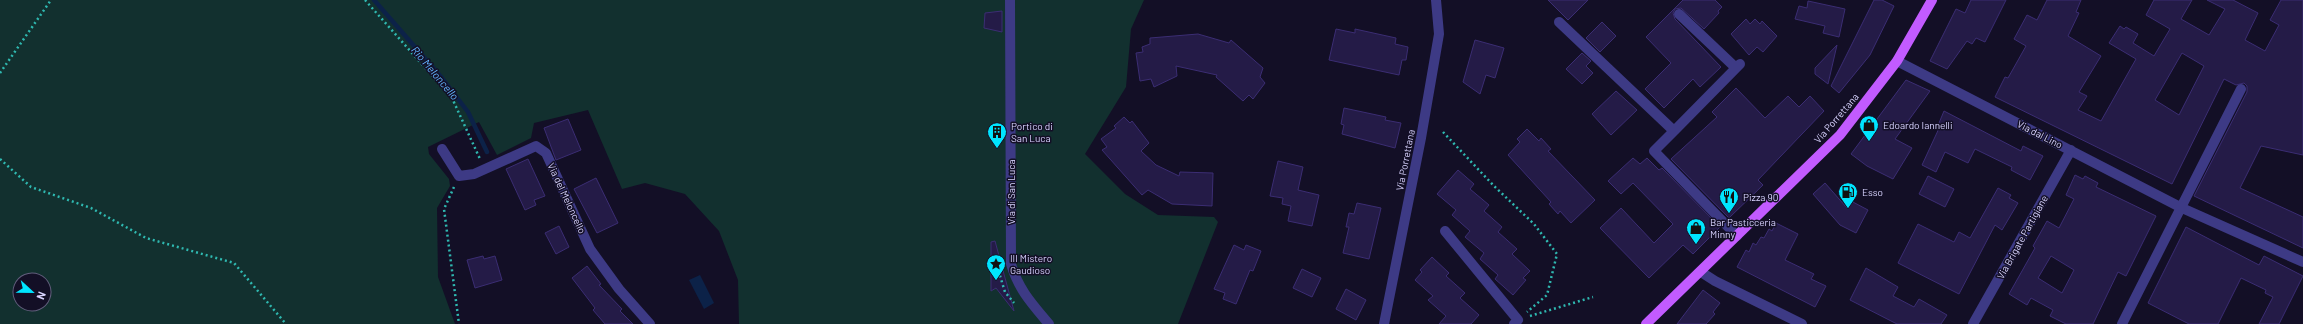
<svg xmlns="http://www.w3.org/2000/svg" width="2303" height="324" font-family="Barlow,sans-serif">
  <rect width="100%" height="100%" fill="#130f26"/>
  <path fill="#12302f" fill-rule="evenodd" d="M0,0H1144L1131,29L1126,87L1085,154L1125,194L1158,215L1214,217L1218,222L1178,324H739L738,280L719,231L685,194L645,183L622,189L588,110L534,123L531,138L497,155L479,122L428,147L429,154L449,179L450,186L437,208L438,277L455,324H0ZM20,280H44V304H20Z"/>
  <path fill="#0c2248" d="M700,275L714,303L704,309L689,280Z"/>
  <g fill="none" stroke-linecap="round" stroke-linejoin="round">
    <path stroke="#0c2248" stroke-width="4.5" d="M374,0L442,78L468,112L487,152"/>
  </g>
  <path fill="#241b47" stroke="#3b2d73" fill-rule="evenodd" d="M1548,0H1588L1568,20Z
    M1683,0H1715L1722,7L1718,11L1719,13L1704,29L1681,8L1675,9L1673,13L1675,19L1721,67L1700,87L1693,79L1664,108L1645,89L1671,63L1646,37Z
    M1874,0H1882L1894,6L1870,55L1839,93L1831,86Z
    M1971,0H2006L1985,42L1976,38L1972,44L1967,41L1947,69L1930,61L1956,9L1965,13Z
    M2047,0H2081L2076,12L2079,13L2068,36L2101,56L2079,92L2087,96L2078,110L2101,121L2136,59L2109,43L2120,26L2124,29L2126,27L2138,34L2133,43L2154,56L2170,29L2146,15L2154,0H2192L2181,19L2209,35L2225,9L2207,0H2233L2258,13L2245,40L2265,51L2279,25L2270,20L2281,0H2303V155L2261,146L2240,188L2303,217V248L2194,196L2247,92V86L2244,83L2236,85L2224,79L2172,184L1995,97L2005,77L2008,78L2026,46L2014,39L2027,15L2037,20ZM2182,53L2204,66L2179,115L2155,100Z
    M1808,1L1845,9L1839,37L1823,33L1825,26L1795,19L1799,6L1807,8Z
    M1002,11V32L984,28L985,13Z
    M1746,19L1750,24L1755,19L1760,24L1762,21L1777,36L1763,52L1757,47L1749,55L1731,34Z
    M1602,22L1616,36L1600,52L1586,38Z
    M1336,29L1355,33V29L1396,38L1395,44L1408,47L1406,60H1402L1399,75L1329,60Z
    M1198,34L1229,43L1231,40L1263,68L1260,77L1265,83L1253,99L1249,95L1243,101L1216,77L1217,75L1176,66L1177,76L1154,87L1151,79L1140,81L1136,53L1143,52L1142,47L1150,44V38Z
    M1475,40L1504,48L1495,78L1486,75L1480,94L1463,82Z
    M1837,45L1828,84L1815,74V68Z
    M1582,53L1591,61L1586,66L1593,73L1582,84L1566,69Z
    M1906,80L1930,91L1895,139L1912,148L1893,179L1867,166L1851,154Z
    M1736,88L1765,118L1788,96L1799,107L1810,96L1824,111L1758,180L1763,185L1729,218L1671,159L1717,117L1712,112Z
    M1616,91L1637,110L1611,135L1592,114Z
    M1344,108L1386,117L1385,120L1401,123L1395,148L1342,134L1344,125L1341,124Z
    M1944,111L2021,151L2023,146L2043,156L2030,180L2011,170L2012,167L1975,149L1968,163L1945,152L1936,172L1922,165L1941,124L1939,123Z
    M1124,117L1130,123L1132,121L1149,143L1141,151L1156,165L1179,176L1180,172L1213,173L1212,206L1172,204L1148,190L1142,195L1102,150L1107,147L1101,139L1116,128L1114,126Z
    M568,119L581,150L556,160L544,128Z
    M1527,129L1539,141L1541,138L1551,149L1548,151L1595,200L1571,223L1560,211L1558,214L1549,204L1551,202L1508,155L1520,142L1517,139Z
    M1633,158L1640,164L1647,158L1659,170L1662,168L1720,227L1693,254L1683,245L1649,278L1600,228L1621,208L1654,243L1673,224L1633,183L1621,194L1608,181Z
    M528,159L545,196L534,200L536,205L525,210L506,169Z
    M1278,161L1303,167L1298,190L1319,195L1312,226L1288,221L1291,206L1282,204L1283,198L1270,196Z
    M1458,170L1474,184L1470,189L1489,205L1484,211L1502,227L1498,232L1517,249L1512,254L1530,271L1523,278L1526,280L1513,295L1495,279L1498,275L1480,259L1484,253L1465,237L1470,231L1452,215L1456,210L1437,194Z
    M2075,175L2083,179L2085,176L2098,183L2096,187L2156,216L2126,276L2118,272L2093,324H2066L2050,316L2053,310L2031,298L2027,305L2009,294L2035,248L2033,246L2047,221L2059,228L2074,199L2066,195ZM2051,256L2074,270L2062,293L2038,278Z
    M1928,176L1954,189L1945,207L1919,194Z
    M596,178L618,223L597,233L574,189Z
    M1825,183L1847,208L1851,201L1868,210L1856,233L1840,225L1813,194Z
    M1998,188L2011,195L2009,198L2018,203L2002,230L1995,225L1959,294L1898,263L1918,224L1954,242L1959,232L1970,238Z
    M1357,203L1381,208L1369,259L1343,253L1349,227H1346L1349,213L1354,214Z
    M1776,223L1798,234L1785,260L1814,274L1811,279L1826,286L1815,307L1737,267L1746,250L1749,252L1753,243L1756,245L1761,237L1764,238L1769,229L1772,231Z
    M559,226L569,247L556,254L545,233Z
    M2186,227L2259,265L2264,256L2303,276L2279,324H2259L2273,297L2265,293L2266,290L2241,278L2218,324H2189L2148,303Z
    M995,241L1014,311L996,288L991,291V242Z
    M1234,245L1244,250L1246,245L1261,251L1253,271L1250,270L1236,304L1223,299L1225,293L1214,289Z
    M483,256L484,259L495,256L502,280L475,288L467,260Z
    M1432,257L1449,273L1446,276L1465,293L1460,298L1479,315L1471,324H1439L1446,316L1428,300L1433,296L1415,280L1422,272L1420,270Z
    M587,266L601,284L599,285L622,309L620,311L633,324H605L593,310L595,308L572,278Z
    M1866,268L1898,287L1893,296L1914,307L1919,299L1947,315L1941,324H1897L1850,300Z
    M1302,269L1321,278L1312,297L1293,288Z
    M1346,289L1366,300L1356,320L1336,309Z
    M1703,290L1720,303L1713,312L1715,314L1706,324H1677Z"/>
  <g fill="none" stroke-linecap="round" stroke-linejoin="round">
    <path stroke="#2fb8b0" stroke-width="2.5" stroke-dasharray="2 3" stroke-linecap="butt" d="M365,0L452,98L480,159
      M0,73L51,0
      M1443,132L1494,186L1534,224L1557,254L1547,295L1527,312
      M0,159L31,187L91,208L146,238L234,263L286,324
      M454,187L444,209L459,324
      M997,266L1005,292L1014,303
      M1530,316L1593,297"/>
    <path stroke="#3d3a85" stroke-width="10" d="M1010,0L1011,264C1018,289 1033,305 1049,324
      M1679,14L1736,68
      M1559,22L1674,131L1654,151L1737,236
      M1897,61L2182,208L2303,262
      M1674,131L1740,64
      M442,149L459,176L474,174L536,146L546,153L590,249L619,289L650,324
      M1445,231L1518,320L1514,324
      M1701,272L1715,281L1802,324
      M1384,324L1421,138L1439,34L1436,0
      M1973,324L2071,150
      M2122,324L2241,89"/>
    <path stroke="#c25bff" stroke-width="10" d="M1646,324L1840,135L1897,61L1932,0"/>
  </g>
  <defs>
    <symbol id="shop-pin" viewBox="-11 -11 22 30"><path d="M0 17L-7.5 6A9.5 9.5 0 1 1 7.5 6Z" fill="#00e5ff" stroke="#130f26"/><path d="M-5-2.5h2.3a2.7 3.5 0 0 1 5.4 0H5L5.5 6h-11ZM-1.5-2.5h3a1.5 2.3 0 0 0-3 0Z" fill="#111"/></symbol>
    <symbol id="building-pin" viewBox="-11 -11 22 30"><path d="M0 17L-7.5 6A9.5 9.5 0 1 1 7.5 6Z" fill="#00e5ff" stroke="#130f26"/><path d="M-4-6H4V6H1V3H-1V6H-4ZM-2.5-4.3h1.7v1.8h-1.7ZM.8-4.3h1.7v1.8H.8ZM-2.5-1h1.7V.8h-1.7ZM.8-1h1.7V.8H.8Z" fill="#111"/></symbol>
    <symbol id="fuel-pin" viewBox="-11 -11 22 30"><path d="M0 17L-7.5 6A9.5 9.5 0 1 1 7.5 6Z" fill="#00e5ff" stroke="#130f26"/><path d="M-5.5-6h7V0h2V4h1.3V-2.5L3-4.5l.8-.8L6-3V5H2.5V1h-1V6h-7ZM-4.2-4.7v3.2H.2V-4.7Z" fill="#111"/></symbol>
    <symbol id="restaurant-pin" viewBox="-11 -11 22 30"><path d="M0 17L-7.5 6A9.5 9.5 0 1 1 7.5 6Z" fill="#00e5ff" stroke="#130f26"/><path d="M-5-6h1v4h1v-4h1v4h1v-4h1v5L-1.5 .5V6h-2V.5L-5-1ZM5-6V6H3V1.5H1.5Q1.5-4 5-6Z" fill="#111"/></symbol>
    <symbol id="sight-pin" viewBox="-11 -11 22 30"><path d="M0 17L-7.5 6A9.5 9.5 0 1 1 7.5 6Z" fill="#00e5ff" stroke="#130f26"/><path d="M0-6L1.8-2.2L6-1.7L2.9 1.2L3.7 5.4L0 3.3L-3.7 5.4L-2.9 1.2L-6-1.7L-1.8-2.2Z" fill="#111"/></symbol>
  </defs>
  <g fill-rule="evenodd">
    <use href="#shop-pin" x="1858" y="114" width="22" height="30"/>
    <use href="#building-pin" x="986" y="121" width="22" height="30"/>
    <use href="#fuel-pin" x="1837" y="181" width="22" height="30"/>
    <use href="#restaurant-pin" x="1718" y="186" width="22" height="30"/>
    <use href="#shop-pin" x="1685" y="217" width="22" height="30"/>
    <use href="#sight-pin" x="985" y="253" width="22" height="30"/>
  </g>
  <g text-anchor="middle" stroke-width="3" stroke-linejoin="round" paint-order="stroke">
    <g font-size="10" fill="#d9d4ff" stroke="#130f26">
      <text transform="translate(1836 118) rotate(-49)" y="4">Via Porrettana</text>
      <text transform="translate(2040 134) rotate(27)" y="4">Via dal Lino</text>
      <text transform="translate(1405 160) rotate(-79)" y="4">Via Porrettana</text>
      <text transform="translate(1011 192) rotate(-90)" y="4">Via di San Luca</text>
      <text transform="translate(567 198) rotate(65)" y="4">Via del Meloncello</text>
      <text transform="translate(2022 237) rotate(-61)" y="4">Via Brigate Partigiane</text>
    </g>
    <g font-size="10" fill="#d9d4ff" stroke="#130f26" text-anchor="start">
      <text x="1883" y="129">Edoardo Iannelli</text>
      <text x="1011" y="130">Portico di<tspan x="1011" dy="12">San Luca</tspan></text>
      <text x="1862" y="196">Esso</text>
      <text x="1743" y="201">Pizza 90</text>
      <text x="1710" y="226">Bar Pasticceria<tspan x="1710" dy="12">Minny</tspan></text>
      <text x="1010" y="262">III Mistero<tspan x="1010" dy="12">Gaudioso</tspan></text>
    </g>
    <g font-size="11" font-style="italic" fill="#62b6ff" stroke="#130f26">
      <text transform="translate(435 73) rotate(50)" y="4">Rio Meloncello</text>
    </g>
  </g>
  <g transform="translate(32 292) rotate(112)"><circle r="19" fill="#130f26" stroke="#625e7d"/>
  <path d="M0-3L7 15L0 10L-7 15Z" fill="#00e5ff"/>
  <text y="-6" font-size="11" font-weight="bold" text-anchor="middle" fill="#d9d4ff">N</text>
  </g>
</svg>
